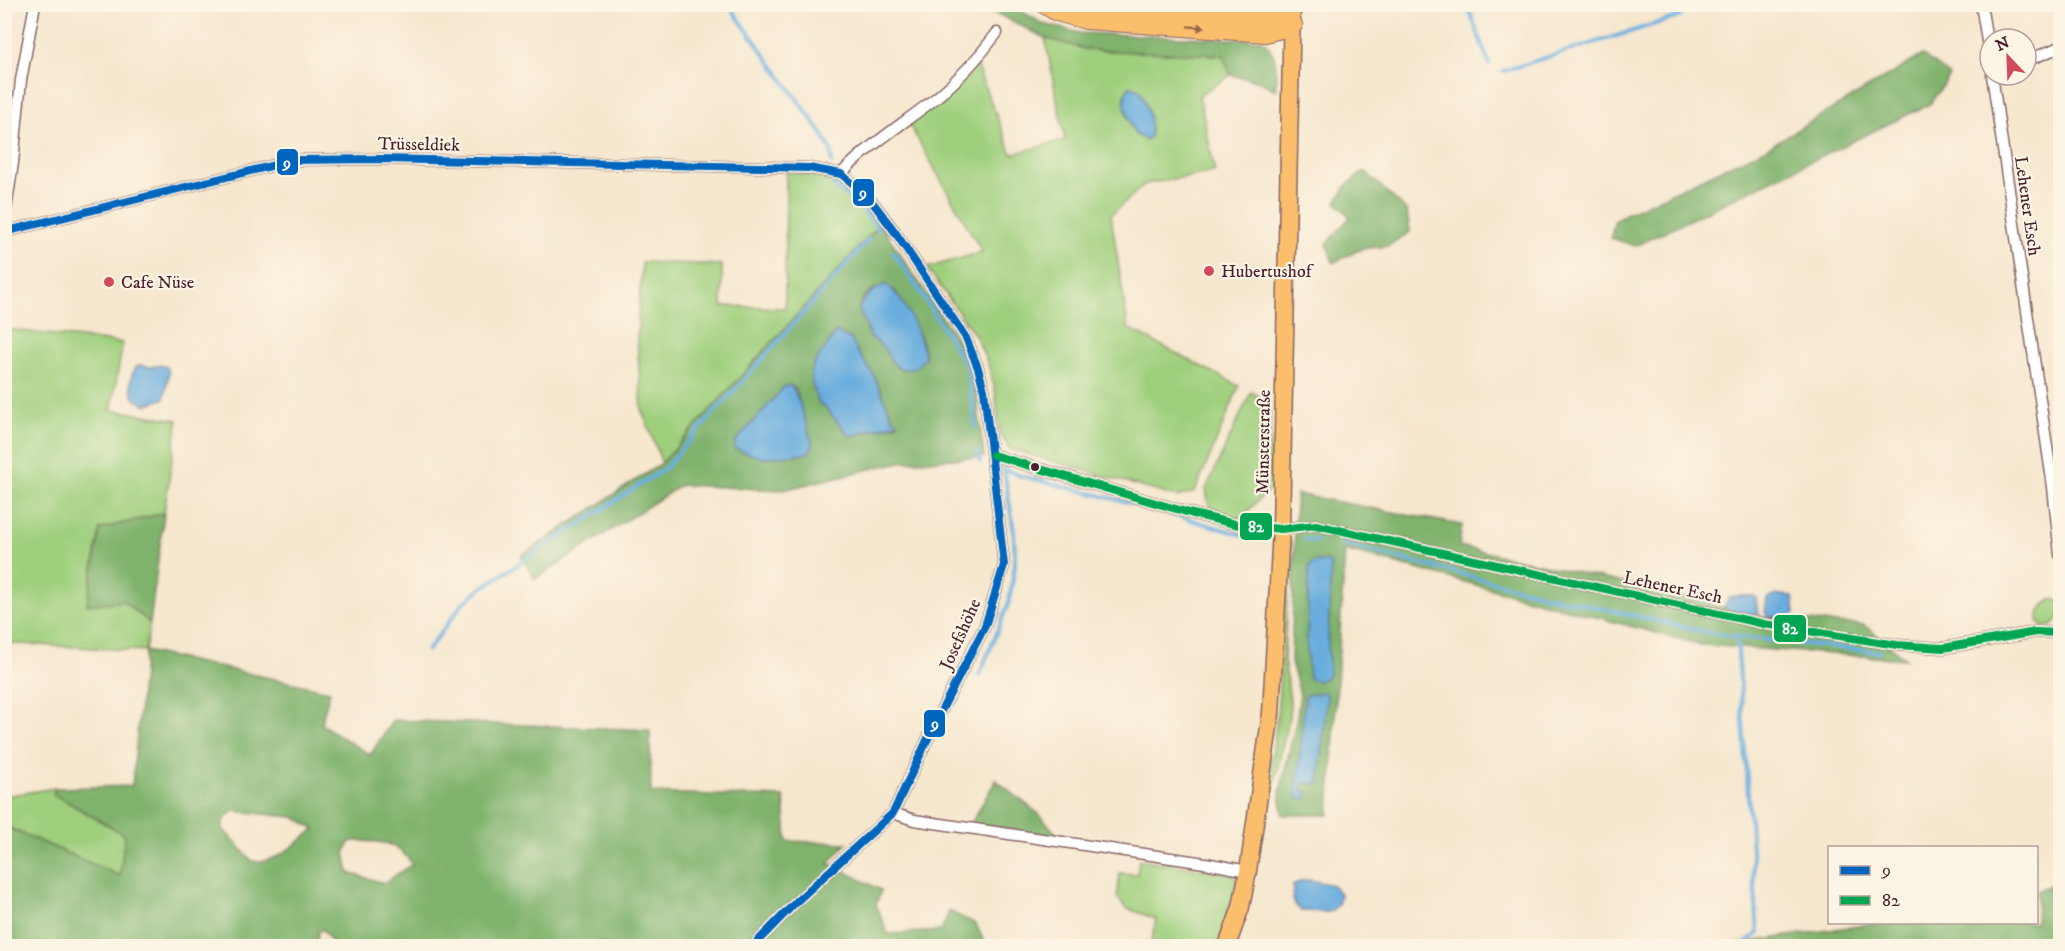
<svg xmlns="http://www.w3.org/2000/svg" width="2065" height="951" font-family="'IM FELL DW Pica',serif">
  <rect width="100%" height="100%" fill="#fcf5e5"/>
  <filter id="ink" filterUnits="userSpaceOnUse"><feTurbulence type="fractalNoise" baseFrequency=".0167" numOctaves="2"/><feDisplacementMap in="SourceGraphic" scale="12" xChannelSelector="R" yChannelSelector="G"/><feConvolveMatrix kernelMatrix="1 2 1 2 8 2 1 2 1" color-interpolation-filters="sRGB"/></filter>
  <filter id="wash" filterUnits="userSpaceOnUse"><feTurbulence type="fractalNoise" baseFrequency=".008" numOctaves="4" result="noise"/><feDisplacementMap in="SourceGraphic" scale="24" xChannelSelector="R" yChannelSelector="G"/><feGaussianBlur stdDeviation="1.35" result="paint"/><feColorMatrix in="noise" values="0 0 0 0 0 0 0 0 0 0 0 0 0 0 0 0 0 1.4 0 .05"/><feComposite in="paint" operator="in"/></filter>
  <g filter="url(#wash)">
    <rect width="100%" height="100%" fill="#f6e7ce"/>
    <path fill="#9fcf7d" stroke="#747754" stroke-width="1.5" d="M1045,38L1089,50L1223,55L1231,75L1199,95L1215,172L1145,184L1111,215L1128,328L1239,386L1195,492L1177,497L1010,449L1000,434L995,390L988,364L975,335L927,268L982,252L909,124L976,65L1012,154L1065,140Z
      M786,172C803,174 823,176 838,184C855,193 868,210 880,224L662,463L642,411L637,340L642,262L722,265V306L785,308Z
      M4,329L123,343L111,410L178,420L164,513L100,529L87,605L123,601L150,623L145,651L5,643Z
      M1251,392L1270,403L1271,490C1256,498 1254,508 1242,516C1234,522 1213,512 1209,504C1207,500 1207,494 1206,489Z
      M1291,541L1284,659L1290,701L1289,717L1268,812L1265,810L1277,718L1289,546Z
      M2053,599L2060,602V617L2052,626L2042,627L2038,621C2039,609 2043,604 2053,599Z
      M56,788L53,794L125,835L120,876L5,826L4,796Z
      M1139,859L1233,874L1237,881L1218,946H1151L1156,919L1126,908L1117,897L1120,873L1137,874Z"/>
    <path fill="#7fb26c" stroke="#64684c" stroke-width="1.5" fill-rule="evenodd" d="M980,5H1011L1043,24L1080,33L1263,40C1279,56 1276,69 1276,90L1259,81L1231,75L1223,55L1089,50L1045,38Z
      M1923,55L1950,76L1930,104L1635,246L1611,238L1615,219L1765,149Z
      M1365,171L1407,211L1410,232L1388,246L1361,249L1333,263L1327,244L1350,217L1336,202L1347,185Z
      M880,224L958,341L970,364L976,390L984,457L900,462L783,490L681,485L535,579L521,556L662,463ZM877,287L895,291L921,338L925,357L897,368L881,343L870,337L859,308L863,298ZM836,332L851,339L857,351L873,374L892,416L898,423L895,425L850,436L824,406L819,403C802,363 817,364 836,332ZM784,387L796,389L806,427L813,445L735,442Z
      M1296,494L1462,525L1459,546L1676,595L1762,618L1864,625L1906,659L1701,645L1345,550L1329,815H1283L1280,792L1297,717L1300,694L1291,662Z
      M164,513L150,623L123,601L87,605L100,529Z
      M145,651L330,691L321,724L370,755L393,720L650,730L651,793L784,797L787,841L847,843L829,863L881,890L876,905L888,934L941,931L949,911L976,924L986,946H607L598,942L594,946H335L323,930L318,931L317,946H5L4,826L120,876L125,835L53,794L56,788L132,786ZM233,811L294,817L315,829C297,842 276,865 252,861L223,829V821ZM351,841C377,841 397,840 412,864L384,883L349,873L345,852Z
      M996,780L1040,815L1059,837L970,825Z
      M2054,883H2060V946H1721L1876,923L2036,922L2037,891Z"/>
    <path fill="#69adde" stroke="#5a6684" stroke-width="1.5" d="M1131,86L1139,89C1146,101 1153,123 1150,137L1145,140L1135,134C1129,121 1117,95 1131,86Z
      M886,284C905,298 921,334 925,357L916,368C886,376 895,350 870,337L859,308C865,296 873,289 886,284Z
      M836,332L851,339L857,351L873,374L892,416L898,423L850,436L824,406L819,403C801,362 817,365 836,332Z
      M139,365L152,367L159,365L167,367L169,373L164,399L145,405L135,399C128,388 129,373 139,365Z
      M790,385C798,389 808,433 813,445L809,453L762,458L735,449V442L784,387Z
      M1326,561L1331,564L1328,635L1329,675L1319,681L1309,679L1307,645L1309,568L1312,563Z
      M1778,595L1793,596L1795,613L1788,617H1768L1765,613L1767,598Z
      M1734,596H1754L1756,598L1758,614L1755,615L1727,610L1725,606L1729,598Z
      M1324,692L1327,695L1319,784L1303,783L1302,790L1307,792L1306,799L1299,800L1296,795L1305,698L1307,695Z
      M1309,880L1333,885L1340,894L1338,905L1329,912L1301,911L1293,902V886L1301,881Z"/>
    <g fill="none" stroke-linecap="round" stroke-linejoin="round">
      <path stroke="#69adde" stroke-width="4" d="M728,4L821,132L831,150L832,163
        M1467,4L1489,64
        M1697,10L1714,4
        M1503,71L1681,16
        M832,185L858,205L879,230
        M893,252L921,293L967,367L976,427
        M977,451L980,462
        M1003,469L1021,476L1147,507L1260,540
        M1304,539L1317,541
        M1342,544L1561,599L1714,634L1879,652
        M427,651L463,603L483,587L664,469L869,239
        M979,676L1009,602L1015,565L1014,532L1004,470
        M1735,946L1742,945L1758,934L1737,637"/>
    </g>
  </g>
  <g filter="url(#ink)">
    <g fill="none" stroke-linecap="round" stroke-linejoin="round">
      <defs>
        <path id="street" d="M1981,4L1990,60
          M2026,61L2060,47
          M1992,75L2053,487L2060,555
          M841,174C869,145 904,123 936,98C958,80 980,56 997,33
          M4,222L13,163L21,80L35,4
          M4,232L295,160L380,159L809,168L841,174L867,195L895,232L966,338L978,368L984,390L1004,565L985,626L938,717L893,813L797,901L753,946
          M993,455L1193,514L1239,525L1281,529L1316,525L1764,624L1897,645L1943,648L2036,632L2060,633
          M893,813L914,820L1205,863L1248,871"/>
        <path id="primary" d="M1227,946L1241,907L1248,871L1271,713L1281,529L1292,4"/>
        <path id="highway" d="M1046,4L1057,11L1086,19L1265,32L1292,25
          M1133,10L1267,13L1277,15L1292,25"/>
      </defs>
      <use href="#street" stroke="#866564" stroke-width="13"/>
      <use href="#primary" stroke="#866564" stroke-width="19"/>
      <use href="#highway" stroke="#866564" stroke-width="22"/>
      <use href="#street" stroke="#fff" stroke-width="10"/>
      <use href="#primary" stroke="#fabe6d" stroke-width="16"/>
      <use href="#highway" stroke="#fabe6d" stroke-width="20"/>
      <defs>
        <path id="bus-1" d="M4,232L295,160L380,159L809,168L841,174L867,195L895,232L966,338L978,368L984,390L1004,565L985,626L938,717L893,813L797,901L753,946"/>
        <path id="bus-2" d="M993,455L1193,514L1239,525L1281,529L1316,525L1764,624L1897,645L1943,648L2036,632L2060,633"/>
      </defs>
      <use href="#bus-1" stroke="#fcf5e5" stroke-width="12"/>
      <use href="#bus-2" stroke="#fcf5e5" stroke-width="12"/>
      <use href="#bus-1" stroke="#0065bd" stroke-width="8"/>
      <use href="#bus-2" stroke="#00a651" stroke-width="8"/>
    </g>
    <defs><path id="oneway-solid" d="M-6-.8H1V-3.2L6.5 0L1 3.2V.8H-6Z" transform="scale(1.5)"/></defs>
    <use fill="#996749" href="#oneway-solid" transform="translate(1196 27) rotate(4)"/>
  </g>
  <g fill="#d1495b" stroke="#fcf5e5" stroke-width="2">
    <circle cx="1209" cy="271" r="6"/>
    <circle cx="109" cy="282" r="6"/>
  </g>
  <circle fill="#4a1f2b" stroke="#fcf5e5" stroke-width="2" cx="1035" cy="467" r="5"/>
  <g text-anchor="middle" stroke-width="4.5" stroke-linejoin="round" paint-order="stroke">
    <g font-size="18" fill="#4a1f2b" stroke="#fcf5e5">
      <text transform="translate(419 144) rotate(1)" y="6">Trüsseldiek</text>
      <text transform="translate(2028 206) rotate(82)" y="6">Lehener Esch</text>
      <text transform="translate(1263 442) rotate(-89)" y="6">Münsterstraße</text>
      <text transform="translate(1673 587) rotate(12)" y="6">Lehener Esch</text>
      <text transform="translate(960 634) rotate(-66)" y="6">Josefshöhe</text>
    </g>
    <g font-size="18" fill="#4a1f2b" stroke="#fcf5e5" text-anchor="start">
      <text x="1221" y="277">Hubertushof</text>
      <text x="121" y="288">Cafe Nüse</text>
    </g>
  </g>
  <g stroke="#fcf5e5" stroke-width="2">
    <rect x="276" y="148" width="23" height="28" rx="6" fill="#0065bd"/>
    <rect x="852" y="178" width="23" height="29" rx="6" fill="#0065bd"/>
    <rect x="1239" y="512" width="34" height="29" rx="6" fill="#00a651"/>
    <rect x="1773" y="614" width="34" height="29" rx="6" fill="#00a651"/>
    <rect x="923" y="709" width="23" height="29" rx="6" fill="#0065bd"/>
  </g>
  <g font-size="16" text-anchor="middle" font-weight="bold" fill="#fff">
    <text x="287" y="168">9</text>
    <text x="863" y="198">9</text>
    <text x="1256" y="532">82</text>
    <text x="1790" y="634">82</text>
    <text x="935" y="729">9</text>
  </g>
  <rect width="2065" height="951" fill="none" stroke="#fcf5e5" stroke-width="24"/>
  <rect x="1828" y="846" width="210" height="78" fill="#fcf5e5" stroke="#b59f9b" stroke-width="1.5"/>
  <rect x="1840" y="866" width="30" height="9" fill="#0065bd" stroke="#b59f9b" stroke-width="1.5"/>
  <text x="1882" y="876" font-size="18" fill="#4a1f2b">9</text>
  <rect x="1840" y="896" width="30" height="9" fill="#00a651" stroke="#b59f9b" stroke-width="1.5"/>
  <text x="1882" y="906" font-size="18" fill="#4a1f2b">82</text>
  <g transform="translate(2008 57) rotate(337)"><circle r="28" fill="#fcf5e5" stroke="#b59f9b" stroke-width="1.5"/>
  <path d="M0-4.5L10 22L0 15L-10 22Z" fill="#d1495b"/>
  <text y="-9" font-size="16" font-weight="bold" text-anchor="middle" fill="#4a1f2b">N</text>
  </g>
</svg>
